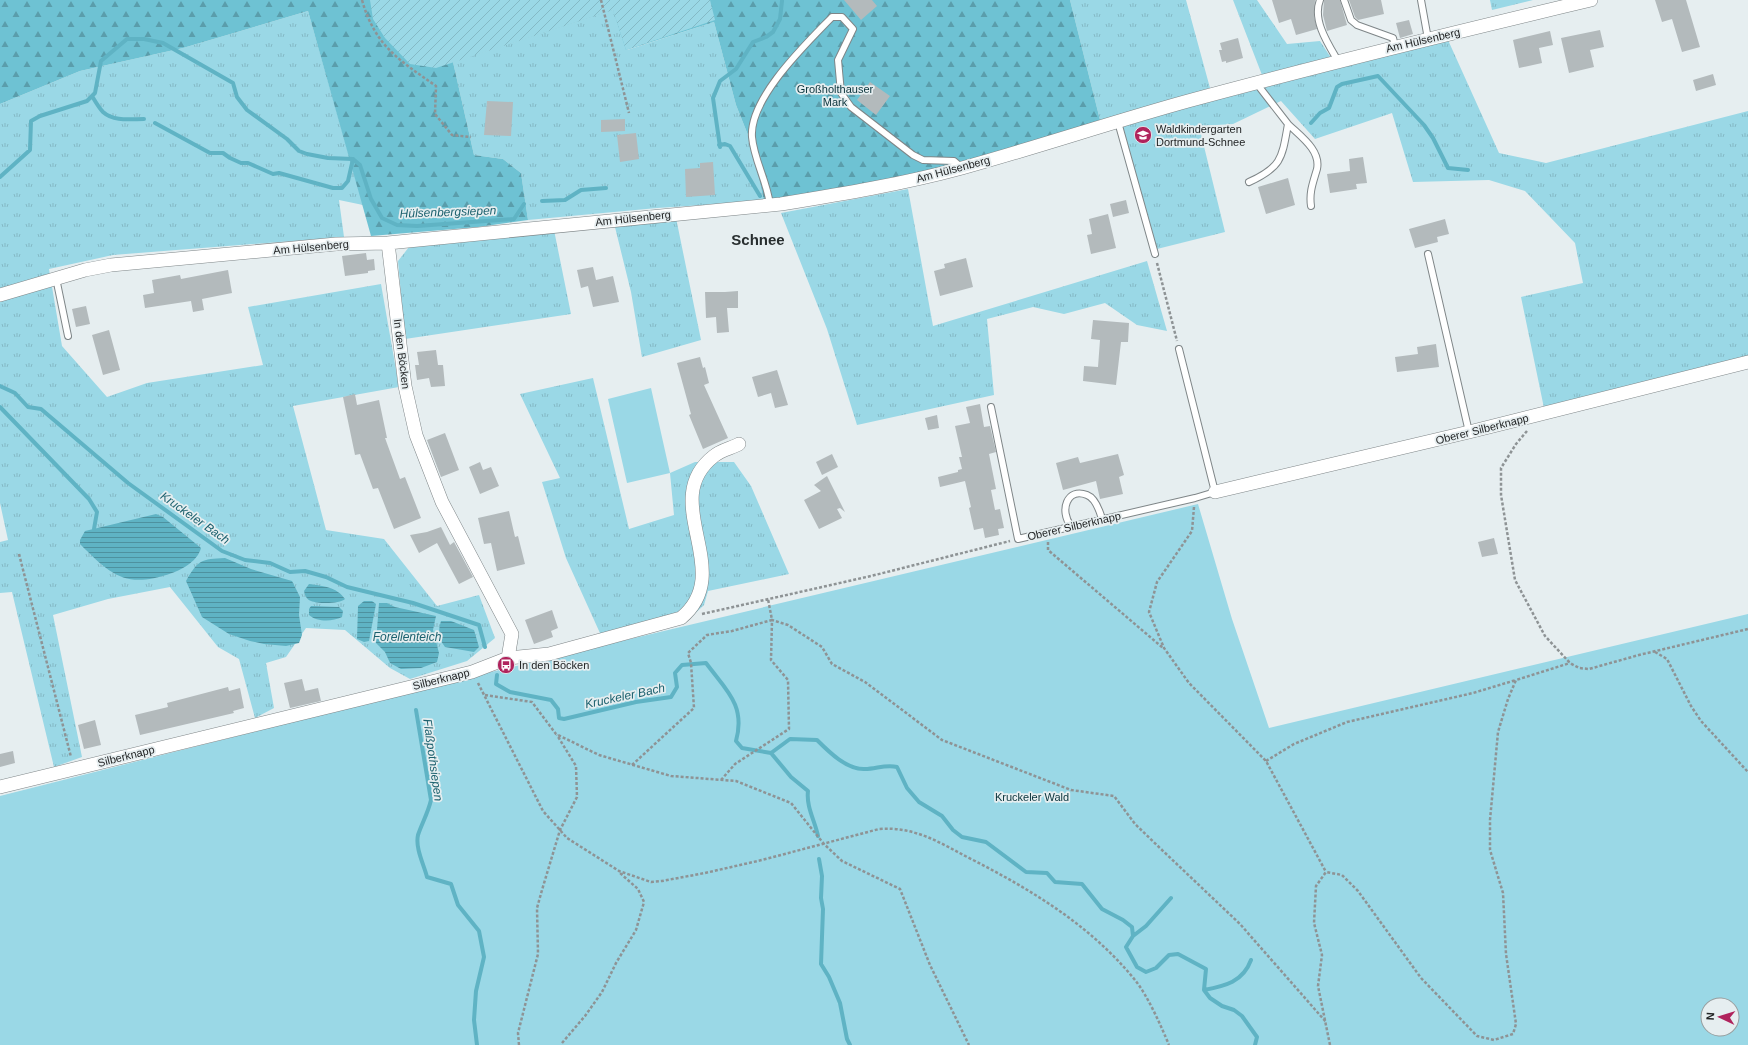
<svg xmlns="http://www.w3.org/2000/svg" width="1748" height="1045" font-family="Helvetica,sans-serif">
  <defs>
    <pattern id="grass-tufts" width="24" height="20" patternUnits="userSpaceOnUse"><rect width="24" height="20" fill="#9ad8e6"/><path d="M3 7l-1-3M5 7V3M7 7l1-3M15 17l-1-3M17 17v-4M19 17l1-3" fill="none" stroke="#84b9c5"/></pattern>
    <pattern id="forest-firs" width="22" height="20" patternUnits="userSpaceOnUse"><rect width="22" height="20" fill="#6ec2d3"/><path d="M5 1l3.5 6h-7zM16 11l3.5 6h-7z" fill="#5a9dab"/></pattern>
    <pattern id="garden-furrows" width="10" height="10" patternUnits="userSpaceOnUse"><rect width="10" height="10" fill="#9ad8e6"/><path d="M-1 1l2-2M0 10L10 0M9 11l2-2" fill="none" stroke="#84b9c5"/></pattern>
    <pattern id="water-rules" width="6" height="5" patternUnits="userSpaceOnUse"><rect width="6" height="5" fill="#5fb3c4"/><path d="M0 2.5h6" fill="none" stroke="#4e919f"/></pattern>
  </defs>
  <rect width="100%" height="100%" fill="#e6eef0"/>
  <path fill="url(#grass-tufts)" d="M1070,0H1186L1210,88L1101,124Z
    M1233,0H1257L1287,44L1320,41L1337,67L1448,40L1499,153L1546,163L1748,111V356L1544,408L1521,297L1583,283L1575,243L1525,191L1489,180L1413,182L1392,113L1315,139L1281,101L1233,124L1199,126L1225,232L1157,249L1123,127L1262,75Z
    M1490,0H1533L1492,10Z
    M613,10L627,50L714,22L736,105L750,140L764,201L657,208L528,220L521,173L503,159L474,155L453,62Z
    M308,11L363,205L339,200L344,237L113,255L49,269L62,346L107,397L147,383L263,365L248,307L381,284L399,387L293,406L326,530L384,539L437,606L479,595L495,638L467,661L410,679L390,668L345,630L306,628L286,657L266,663L274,708L255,718L239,659L218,647L170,587L108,599L53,615L82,757L54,767L12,592L0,593V542L8,540L0,503V104L80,71L183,48Z
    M908,189L933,326L1147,261L1167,331L1137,325L1105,303L1064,314L1033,307L987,319L994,395L857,425L827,329L781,213Z
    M675,213L701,340L642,357L631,292L613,219Z
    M554,230L571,314L405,339L398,261L409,247Z
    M593,378L629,529L674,515L670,473L695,462H734L751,486L789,574L708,591L704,605L687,621L604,642L566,558L542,482L560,478L520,394Z"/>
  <path fill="url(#forest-firs)" d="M0,0H1070L1101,124L880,185L764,201L750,140L736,105L714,22L626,50L613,10L453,62L474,155L503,159L521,173L528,220L478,227L371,236L308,11L183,48L80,71L0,104Z"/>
  <path fill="#9ad8e6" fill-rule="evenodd" d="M651,388L670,473L627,483L608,399Z
    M1198,504L1232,619L1269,728L1748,614V1045H0V796L470,677ZM1708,1005H1732V1029H1708Z"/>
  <path fill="url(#garden-furrows)" d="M370,0H710L715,20L626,50L613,10L436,68L410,64L385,38L373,19Z"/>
  <path fill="url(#water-rules)" d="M156,514L163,517L201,548C198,560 184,569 172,573C126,589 112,576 80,544V540L85,531Z
    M225,558L251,569L292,581L300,597L299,615L302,635L299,643L286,646L264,644L250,641L229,634L202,617L186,581C198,560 201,559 225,558Z
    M309,584C323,586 337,587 345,599C340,604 318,604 311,601C306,599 305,595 304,591Z
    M364,601H372L376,604L369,641L364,642L357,639L358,606Z
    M379,603H387L395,607L436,616L433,630L439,653L437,662L421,668L401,669L390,663L385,652L376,643Z
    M311,606L339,607L343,611L342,617C332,622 317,622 309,615V609Z
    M441,621H451L474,630L479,647L474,652L445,647C438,638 438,631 441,621Z"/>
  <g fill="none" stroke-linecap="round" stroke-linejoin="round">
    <path stroke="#5fb3c4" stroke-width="4" d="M92,96C95,101 99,108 103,112C114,122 131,119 144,119
      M155,123L210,153H223L230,158L241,163H248L273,174L279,173L333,188H342L348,181L353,159
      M1311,123L1320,113L1329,108L1337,87L1342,84L1378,76L1424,125L1433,138L1448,168L1468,170
      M719,145L725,144L730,146L760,196
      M720,147L713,98L718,86L720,81L736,69L753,42L766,37L773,32L780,19L782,1
      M0,177L30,150L31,121L40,116L87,101L95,93L101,61L127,39H144L163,43L233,83L237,97L247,110L287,139L299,151L307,154L328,158L353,159L360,165L371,199L382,218L397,225L417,226L514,219L524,204
      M542,201L565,200L581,190L606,188
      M0,386L15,393L28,407L41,409L128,483L222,551L245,560L270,563L290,572L305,571L326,577L347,587L413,603L479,625L485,647
      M0,407L89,499L97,512L94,529
      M497,675L496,684L510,692L551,700L558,709L559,718L564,719L636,702L671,697L677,687L675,673L682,665L706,663C726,690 746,705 736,741L742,748L771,753L790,739L817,740C829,752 847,770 865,769C876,769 886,764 897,767L907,788L919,802L942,816L953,830L962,837L986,842L1026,872L1047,873L1055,882L1082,884L1102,909L1123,920L1132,927L1133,936L1126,947L1137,967L1146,972L1156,968L1169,955L1178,954L1206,969L1204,990L1210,998L1222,1006L1234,1010L1242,1016L1257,1037L1255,1045
      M416,710L431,800C428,813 422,823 418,835C415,848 424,865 427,877L451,884L458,905L479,931L484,957L476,991L474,1020L477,1045
      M771,753L791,777L808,791C806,807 815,821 818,836
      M819,859L822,876L821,898L823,909L821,964L829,977L840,1003L847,1039L850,1045
      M1133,936L1146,926L1171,898
      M1204,990C1225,986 1243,982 1251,960"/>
  </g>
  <path fill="#b3babc" d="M844,0H872L877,6L861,20Z
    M1272,0H1315L1314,16L1317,29L1296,35L1291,19L1279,23Z
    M1324,0H1340L1347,25L1327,31L1323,15Z
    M1349,0H1381L1384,14L1358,20L1355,17Z
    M1655,0H1686L1700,47L1682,52L1672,19L1662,22Z
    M1409,20L1413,34L1400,38L1396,23Z
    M1600,30L1604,47L1590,50L1594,67L1569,73L1561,38Z
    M1550,31L1553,45L1539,48L1542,63L1519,68L1513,40Z
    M1238,38L1243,58L1226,63V61L1222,62L1219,50H1222L1220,43Z
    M1713,74L1716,85L1696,91L1693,80Z
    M870,82L890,96L876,115L857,100Z
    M487,101L513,102L511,136L484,135Z
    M625,119V131L601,132V120Z
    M636,133L639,159L620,162L617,135Z
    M1363,157L1367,183L1356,184L1357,189L1330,193L1327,174L1350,171L1349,159Z
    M713,162L715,195L686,197L685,169L700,168V163Z
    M1288,178L1295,205L1266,214L1258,187Z
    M1126,200L1129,213L1113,217L1110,204Z
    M1108,214L1116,248L1091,254L1087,235L1092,234L1089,219Z
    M1445,219L1449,234L1437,237L1438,242L1415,248L1409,229Z
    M366,253L367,260L374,259L375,270L368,271V273L345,276L342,256Z
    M966,258L973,287L940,296L934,271L945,268L944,264Z
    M593,267L596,280L613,276L619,302L593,307L588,286L581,288L577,270Z
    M228,270L232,293L202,299L204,310L193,312L191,301L145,308L143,295L154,293L152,280L180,275L181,279Z
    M725,292L738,291V308H727L729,332L717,333L716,317L706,318L705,292Z
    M86,306L90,324L76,327L72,309Z
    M1093,320L1129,323L1128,342H1121L1116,385L1083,381L1084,366L1098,367L1100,340L1091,339Z
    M109,330L120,370L103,375L92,335Z
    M1436,344L1439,367L1397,372L1395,357L1418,354L1417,347Z
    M436,350L438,365H443L445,386L431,387L429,378L417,380L415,365H419L417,352Z
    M700,357L703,368L705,367L709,383L704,385L728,438L703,449L689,415L691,414L677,363Z
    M777,370L788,405L775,408L771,393L758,397L752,377Z
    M355,394L357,405L379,400L387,438H385L400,479L405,477L421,518L394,529L378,488L373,489L360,454L355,455L343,397Z
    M980,404L984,427L990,426L996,452L989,454L996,489L991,490L995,510L1000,509L1004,528L998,529L999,535L985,538L983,528L974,530L969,508L971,507L965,481L940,487L938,477L958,472V470L962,469L959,457H962L955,426L970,423L966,407Z
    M937,415L939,428L928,430L925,418Z
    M445,433L459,470L441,477L427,440Z
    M832,454L838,467L822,475L816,462Z
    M1118,454L1124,475L1119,477L1123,494L1100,499L1096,481L1063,490L1056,463L1078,457L1080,463Z
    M480,462L483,470L491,467L499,486L480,494L469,467Z
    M827,476L845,512L840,508L837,509L842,518L819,529L804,500L821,491L814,485Z
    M509,511L515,537L518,536L525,564L497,571L491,543L484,544L478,518Z
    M441,527L450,545L454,542L473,577L459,584L437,543L419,553L410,535L427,532Z
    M1494,538L1498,554L1482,557L1478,542Z
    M552,610L558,628L551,631L553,637L534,644L525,620Z
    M302,679L305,691L318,688L321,701L290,708L284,683Z
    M228,687L229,691L240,688L244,708L233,711L234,713L140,735L135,715L168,707L167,703Z
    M95,720L101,745L84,749L78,725Z
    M13,751L15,763L0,767V754Z"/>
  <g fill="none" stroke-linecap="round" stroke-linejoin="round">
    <defs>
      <path id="lane" d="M1320,0C1312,20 1328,44 1338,61
        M1344,0L1351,20L1357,25L1393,38L1395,46
        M1421,0L1428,39
        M1118,122L1155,254
        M1288,124C1300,136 1321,150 1317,169C1313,183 1309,192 1311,206
        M1249,182C1282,167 1282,158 1288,124L1257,84
        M770,205C767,181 754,160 752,137C749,98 807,43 832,17H842L853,29L838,60L841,93L851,107L913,155L923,160L954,161L962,168
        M1428,254L1469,432
        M56,278L68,336
        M991,407L1018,539L1195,498L1215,492L1179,349
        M1071,526C1059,511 1067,487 1087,495C1095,498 1100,512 1102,519"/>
      <path id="street" d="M388,243L405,386L416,435L442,502L512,634L508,658
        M0,295L85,270L111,265L336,244L388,243L781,204C842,194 903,184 962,168C1038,147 1112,122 1188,101C1321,65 1456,32 1591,0
        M1215,492L1469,432L1748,362
        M0,787L472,672L508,658L549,654L681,618C738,571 656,501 714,456C721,450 732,448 739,444"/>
    </defs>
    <use href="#lane" stroke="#7f8688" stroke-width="8"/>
    <use href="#street" stroke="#7f8688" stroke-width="14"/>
    <path stroke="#8e9395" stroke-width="2.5" stroke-dasharray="3 2" stroke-linecap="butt" d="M362,0C375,46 399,60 436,86L435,114L452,135L471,137
      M601,0L629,113
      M1157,263L1177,341
      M1527,431L1516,444L1501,468V495L1515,580L1545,636L1570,663L1579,668L1589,669L1639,655L1748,629
      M1194,507L1192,531L1157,582L1149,612L1164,648L1189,683L1266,761L1326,872
      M1048,542V550L1163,648
      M19,554L71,757
      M702,614L871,576L1010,541
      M1655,652L1667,659L1691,706L1701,721L1748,772
      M478,683L543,811L567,838L619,871L651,882L662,881L705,873L762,860L879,829C917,826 943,845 975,861C1035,892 1092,927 1135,980C1148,996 1161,1026 1169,1045
      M485,695L532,702L556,734L599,755L671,776L736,781L791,803L824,844L842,861L900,889L930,965L969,1045
      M1266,761L1294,744L1347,722L1473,693L1516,680
      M632,765L694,708L691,663L688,653L707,635L732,631L772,620L768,599
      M721,780L735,764L789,729L788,680L771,660L772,620L788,625L822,647L832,664L865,682L942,740L1071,790L1114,796L1135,824L1162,850L1240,924L1326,1022
      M562,1043L585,1016L602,992L616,963L636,930L644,902L638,889L620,873
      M519,1045L518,1033L538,954L537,908L542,890L560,830L577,797L576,766L557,735
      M1330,1045L1318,986L1322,955L1314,923L1316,886L1326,872L1342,875L1358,891L1421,978L1477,1036L1494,1040L1513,1034L1516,1024L1506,954L1503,893L1490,850V820L1498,732L1508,699L1516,680L1570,663"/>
    <use href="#lane" stroke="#fff" stroke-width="6"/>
    <use href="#street" stroke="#fff" stroke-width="13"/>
  </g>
  <defs>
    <symbol id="school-disc" viewBox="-11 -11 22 22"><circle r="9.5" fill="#b0235c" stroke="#e6eef0"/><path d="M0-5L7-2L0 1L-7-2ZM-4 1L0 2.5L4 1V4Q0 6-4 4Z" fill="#fff"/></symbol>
    <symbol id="bus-disc" viewBox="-11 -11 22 22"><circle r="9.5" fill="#b0235c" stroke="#e6eef0"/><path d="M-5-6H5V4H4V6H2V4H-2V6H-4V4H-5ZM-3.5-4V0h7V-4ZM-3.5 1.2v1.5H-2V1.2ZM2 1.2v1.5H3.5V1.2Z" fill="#fff"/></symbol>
  </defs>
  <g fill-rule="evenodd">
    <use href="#school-disc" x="1133" y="125" width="20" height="20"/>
    <use href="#bus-disc" x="496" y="655" width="20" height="20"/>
  </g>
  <g text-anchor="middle" stroke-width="3.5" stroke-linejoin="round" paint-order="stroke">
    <g font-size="11" fill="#232526" stroke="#e6eef0">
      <text transform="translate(1423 40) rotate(-13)" y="4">Am Hülsenberg</text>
      <text transform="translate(953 169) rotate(-15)" y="4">Am Hülsenberg</text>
      <text transform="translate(633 218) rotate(-6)" y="4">Am Hülsenberg</text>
      <text transform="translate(311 247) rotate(-5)" y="4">Am Hülsenberg</text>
      <text transform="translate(402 354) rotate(83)" y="4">In den Böcken</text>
      <text transform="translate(1482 429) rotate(-14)" y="4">Oberer Silberknapp</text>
      <text transform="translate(1074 526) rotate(-13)" y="4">Oberer Silberknapp</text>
      <text transform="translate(441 679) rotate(-14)" y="4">Silberknapp</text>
      <text transform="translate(126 756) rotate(-14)" y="4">Silberknapp</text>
    </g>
    <g font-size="11" fill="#09333b" stroke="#e6eef0">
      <text x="835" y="93">Großholthauser<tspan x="835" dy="13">Mark</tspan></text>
      <text x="1032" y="801">Kruckeler Wald</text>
    </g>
    <g font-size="11" fill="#232526" stroke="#e6eef0" text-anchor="start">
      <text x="1156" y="133">Waldkindergarten<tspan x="1156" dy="13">Dortmund-Schnee</tspan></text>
      <text x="519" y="669">In den Böcken</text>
    </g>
    <g font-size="12" font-style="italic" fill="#1c616e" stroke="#e6eef0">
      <text transform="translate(448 212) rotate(-2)" y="4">Hülsenbergsiepen</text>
      <text transform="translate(195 518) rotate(35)" y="4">Kruckeler Bach</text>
      <text x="407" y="641">Forellenteich</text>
      <text transform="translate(625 696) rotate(-12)" y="4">Kruckeler Bach</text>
      <text transform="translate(433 760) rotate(82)" y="4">Flaßpothsiepen</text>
    </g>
    <g font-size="15" font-weight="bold" fill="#282e2f" stroke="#e6eef0">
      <text x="758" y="245">Schnee</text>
    </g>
  </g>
  <g transform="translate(1720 1017) rotate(274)"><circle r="19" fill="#e6eef0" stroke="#989e9f"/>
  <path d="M0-3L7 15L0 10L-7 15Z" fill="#b0235c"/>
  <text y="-6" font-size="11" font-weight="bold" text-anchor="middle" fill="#232526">N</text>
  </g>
</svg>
